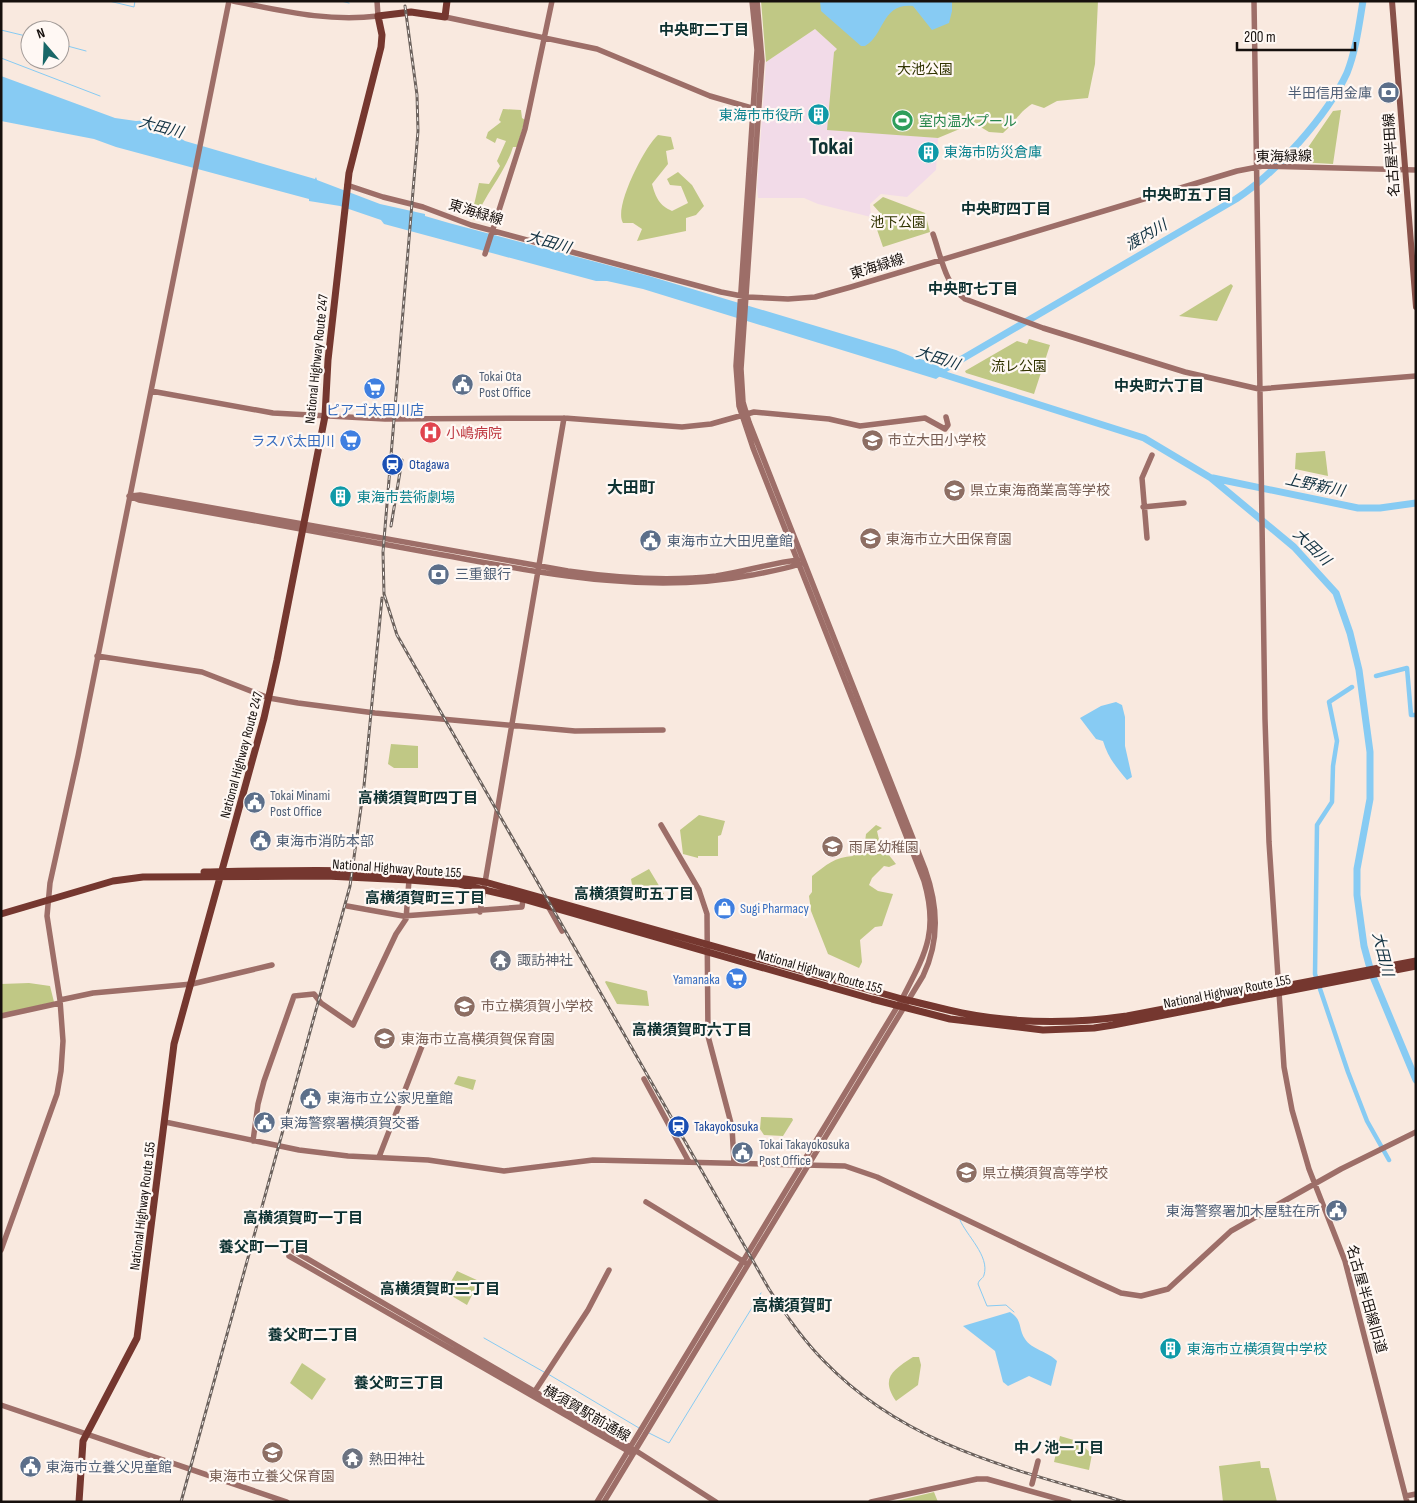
<svg xmlns="http://www.w3.org/2000/svg" width="1417" height="1503" font-family="'Sofia Sans Condensed','Noto Sans JP',sans-serif">
  <rect width="100%" height="100%" fill="#f9e9df"/>
  <path fill="#f2dbe8" d="M815,29L838,49L828,129L938,138L936,170L907,197L881,194L870,204L871,217L818,204L804,198H758L757,188L766,62Z"/>
  <path fill="#c0c885" d="M761,1H1098L1095,64L1088,98L1057,101L1044,108L1032,104C1018,113 1015,123 1003,133L989,132L974,123L938,138L827,130L834,52L837,49L815,29L766,62Z
    M503,109L521,110L522,118L525,120L517,147H513C506,171 485,194 475,220L471,218L479,183L489,184L500,166L497,161L506,141L497,138L495,143L486,138L488,132L501,122L499,120Z
    M1341,110L1333,164L1298,162L1333,111Z
    M658,135L671,137L674,149L666,151L668,164L652,184C656,198 659,205 672,211L688,203L681,186L670,185L667,179L678,172L692,185L704,206L696,215L686,218V231L637,241L642,229L633,223H623C613,208 645,146 658,135Z
    M883,197L925,213L930,232L883,247L873,218L881,214L873,205Z
    M1231,284L1233,286L1217,321L1179,316Z
    M1029,339L1050,345L1034,394L966,373L965,371L1017,341L1027,344Z
    M1325,451L1328,476L1295,469L1296,453Z
    M391,744L418,746V768H394L388,764Z
    M699,815L725,821L721,835L718,836V856H698V858L683,854L680,830Z
    M876,825L882,828L877,831L880,844L896,864L889,867L884,866L872,878L869,885L878,891L893,894L882,926L875,927L860,940L862,962L859,968L828,954L811,911L809,896L812,892V876C826,865 835,857 853,856L865,842L866,834Z
    M649,869L664,894L634,896L631,879Z
    M606,981L647,991L649,1006L617,1004L605,982Z
    M29,983L50,986L54,1002L1,1014V984Z
    M458,1076L476,1080L473,1090L454,1084Z
    M761,1117L792,1118L793,1120L783,1136L764,1135L760,1129Z
    M457,1271L479,1281L467,1305L445,1292Z
    M913,1357H919L921,1365L918,1385L896,1401C880,1378 893,1370 913,1357Z
    M302,1363L326,1379L312,1400L290,1383Z
    M1060,1436L1077,1441L1092,1454L1089,1470L1054,1462Z
    M1260,1461L1261,1468H1269L1277,1502H1223L1219,1466Z
    M934,1492L938,1502H892Z"/>
  <path fill="#87cbf3" d="M820,1H952V11L949,23L932,30L913,6C881,3 885,35 865,46H861L821,11Z
    M1,76L115,118L136,121L150,120L185,141L315,179L316,177L317,180L380,204L425,214V216L449,223L649,276L896,350L915,358L917,354L920,359L936,363L946,372L936,379L643,289L607,281H596L384,224L381,220L340,206L309,201V199L116,147L94,139L1,121Z
    M1116,702L1122,705L1125,717V746L1132,777L1127,780C1117,768 1108,758 1103,741L1096,739L1080,718L1101,706Z
    M1010,1312C1023,1320 1018,1329 1025,1339C1031,1349 1049,1352 1057,1361L1051,1386L1029,1376L1008,1386L1003,1382L995,1351L963,1326Z"/>
  <g fill="none" stroke-linecap="round" stroke-linejoin="round">
    <path stroke="#87cbf3" stroke-width="1" d="M109,1L134,7L135,1
      M341,1L349,3
      M1,30L30,37
      M60,44L86,51
      M1,58L100,96
      M960,1220C966,1235 990,1256 984,1275C983,1279 979,1279 978,1284L987,1306L1006,1305L1014,1312
      M484,1338L544,1372
      M548,1374L639,1428
      M649,1433L669,1443L761,1293"/>
    <path stroke="#87cbf3" stroke-width="4.5" d="M1376,676L1407,668L1411,715H1416
      M1352,687L1329,702L1337,741L1333,766L1332,802L1317,825L1315,974L1348,1072L1367,1121L1389,1160"/>
    <path stroke="#87cbf3" stroke-width="7" d="M936,372L1144,438L1211,478L1294,547L1336,593L1350,633L1359,670L1370,752V799L1357,869V895L1364,946L1371,972L1416,1080
      M938,373L1236,199C1276,173 1327,116 1347,73C1356,50 1359,25 1363,1
      M1213,478L1358,508H1380L1416,503"/>
    <path stroke="#9d6e68" stroke-width="5.5" d="M233,1C284,11 327,22 378,16L377,1
      M1254,1L1265,719L1269,842L1284,1067L1292,1110L1309,1169L1345,1261L1407,1502
      M445,17L597,49L710,96L755,109
      M347,185L383,197L423,207L471,225L721,292L747,297L788,299L815,297L851,287L1237,171L1263,166L1416,170
      M933,234C941,256 945,285 965,299L1043,328L1185,372L1259,389L1416,376
      M485,254L525,129L552,1
      M151,391L273,413L385,419L564,418L682,427L711,424L754,412L829,419L860,426L925,418L945,429L948,425L946,417
      M129,496L139,500C235,517 330,534 426,552C534,571 642,596 752,575C768,572 785,569 800,564
      M131,496L140,495L568,571C617,578 666,582 716,576C743,572 771,563 798,560
      M1143,507L1184,503
      M1147,538L1142,478L1152,455
      M97,656L202,672L269,698L298,703L375,713L575,731L663,730
      M661,825L699,890L707,914L708,1036L732,1127L734,1162
      M347,906L403,916L522,907L523,899
      M549,908L562,931
      M480,912L564,418
      M60,1000L93,993L192,984L272,965
      M1,1016L60,1003
      M644,1079L689,1162
      M165,1122L299,1150L348,1156L428,1160L504,1171L593,1160L845,1166L877,1177L1099,1283L1121,1293L1141,1296L1168,1289L1231,1231L1341,1169L1416,1132
      M253,1141L258,1104L264,1081L294,996L314,994L321,1003L353,1025L396,934L406,919L409,880
      M379,1157L424,1041
      M646,1202L746,1263
      M1,1250L57,1094L61,1071L63,1041L60,1000L47,916L50,883L78,756L229,1
      M294,1251L630,1447L716,1502
      M289,1256L630,1452
      M535,1391L588,1310L609,1270
      M1,1405L287,1502
      M1406,1496L1416,1494
      M597,1502L902,999C925,954 939,933 924,881L753,448L739,406L736,366L757,50L752,1
      M604,1502L923,976C940,940 938,906 925,869L749,422L743,402L741,369L762,61L757,1
      M871,1502L977,1479H987L1069,1502"/>
    <path stroke="#885149" stroke-width="6" d="M1392,1L1416,307"/>
    <path stroke="#75372f" stroke-width="7" d="M204,872C298,870 393,867 485,882L902,999C922,1003 942,1009 962,1013C1018,1024 1071,1024 1127,1016L1416,961
      M1,914L113,881L143,877L326,876L409,880L459,884L523,899L872,999L950,1019L1043,1030L1094,1028L1113,1025L1416,966
      M79,1502L83,1441L137,1338L174,1044L264,718L277,660L325,416L328,360L349,173L381,47L382,35L378,16L411,12L445,17L447,1"/>
    <defs>
      <path id="rail" d="M405,6L417,95L418,131L383,552L384,594L397,635L769,1289C785,1314 802,1339 824,1361C907,1447 1015,1469 1125,1502
        M391,526L402,460
        M181,1502L350,886L364,786L382,598"/>
    </defs>
    <use href="#rail" stroke="#6c625d" stroke-width="3"/>
    <use href="#rail" stroke="#fff8f4" stroke-width="1" stroke-dasharray="4" stroke-linecap="butt"/>
    <path stroke="#9d6e68" stroke-width="5.5" d="M1032,1484L1038,1461"/>
  </g>
  <defs>
    <symbol id="bank-disc" viewBox="-11 -11 22 22"><circle r="9.5" fill="#5c6f8a" stroke="#fff8f4"/><path d="M-6-4H6V4H-6ZM0-2.3a2.3 2.3 0 1 0 0 4.6a2.3 2.3 0 1 0 0-4.6Z" fill="#fff"/></symbol>
    <symbol id="building-disc" viewBox="-11 -11 22 22"><circle r="9.5" fill="#0f9aa8" stroke="#fff8f4"/><path d="M-4-6H4V6H1V3H-1V6H-4ZM-2.5-4.3h1.7v1.8h-1.7ZM.8-4.3h1.7v1.8H.8ZM-2.5-1h1.7V.8h-1.7ZM.8-1h1.7V.8H.8Z" fill="#fff"/></symbol>
    <symbol id="stadium-disc" viewBox="-11 -11 22 22"><circle r="9.5" fill="#2e9e5b" stroke="#fff8f4"/><path d="M0-5a6.5 5 0 1 0 0 10a6.5 5 0 1 0 0-10ZM-3.5-1.8h7v3.6h-7Z" fill="#fff"/></symbol>
    <symbol id="civic-disc" viewBox="-11 -11 22 22"><circle r="9.5" fill="#5c6f8a" stroke="#fff8f4"/><path d="M-.6-6.5H3V-4.5H.6V-3L4-1V1h2V6H-6V1h2V-1L-.6-3ZM-1.2 2.5V6h2.4V2.5Z" fill="#fff"/></symbol>
    <symbol id="supermarket-disc" viewBox="-11 -11 22 22"><circle r="9.5" fill="#3f7fe0" stroke="#fff8f4"/><path d="M-6-5.5h2.5l.6 2H6L4.5 2H-2.5L-4.4-4H-6ZM-1.5 3.2a1.3 1.3 0 1 0 .1 0ZM3 3.2a1.3 1.3 0 1 0 .1 0Z" fill="#fff"/></symbol>
    <symbol id="hospital-disc" viewBox="-11 -11 22 22"><circle r="9.5" fill="#e0444e" stroke="#fff8f4"/><path d="M-5-5h3v3.5h4V-5h3V5h-3V1.5h-4V5h-3Z" fill="#fff"/></symbol>
    <symbol id="school-disc" viewBox="-11 -11 22 22"><circle r="9.5" fill="#8d6e63" stroke="#fff8f4"/><path d="M0-5L7-2L0 1L-7-2ZM-4 1L0 2.5L4 1V4Q0 6-4 4Z" fill="#fff"/></symbol>
    <symbol id="station-disc" viewBox="-11 -11 22 22"><circle r="9.5" fill="#1a4fb4" stroke="#fff8f4"/><path d="M-3-6H3Q5-6 5-4V2Q5 4 3 4L4.5 6H3L1.5 4h-3L-3 6H-4.5L-3 4Q-5 4-5 2V-4Q-5-6-3-6ZM-3.5-4v3h7v-3ZM-3.5 1v1.5H-2V1ZM2 1v1.5H3.5V1Z" fill="#fff"/></symbol>
    <symbol id="shop-disc" viewBox="-11 -11 22 22"><circle r="9.5" fill="#3f7fe0" stroke="#fff8f4"/><path d="M-5-2.5h2.3a2.7 3.5 0 0 1 5.4 0H5L5.5 6h-11ZM-1.5-2.5h3a1.5 2.3 0 0 0-3 0Z" fill="#fff"/></symbol>
    <symbol id="temple-disc" viewBox="-11 -11 22 22"><circle r="9.5" fill="#6b7280" stroke="#fff8f4"/><path d="M0-6L5-2H3V0L6.5 2.5H4V6H1.5V3h-3V6H-4V2.5H-6.5L-3 0V-2H-5Z" fill="#fff"/></symbol>
  </defs>
  <g fill-rule="evenodd">
    <use href="#bank-disc" x="1376" y="80" width="25" height="25"/>
    <use href="#building-disc" x="806" y="102" width="25" height="25"/>
    <use href="#stadium-disc" x="890" y="108" width="25" height="25"/>
    <use href="#building-disc" x="916" y="140" width="25" height="25"/>
    <use href="#civic-disc" x="450" y="372" width="25" height="25"/>
    <use href="#supermarket-disc" x="362" y="376" width="25" height="25"/>
    <use href="#hospital-disc" x="418" y="420" width="25" height="25"/>
    <use href="#school-disc" x="860" y="428" width="25" height="25"/>
    <use href="#supermarket-disc" x="338" y="428" width="25" height="25"/>
    <use href="#station-disc" x="380" y="452" width="25" height="25"/>
    <use href="#school-disc" x="942" y="478" width="25" height="25"/>
    <use href="#building-disc" x="328" y="484" width="25" height="25"/>
    <use href="#school-disc" x="858" y="526" width="25" height="25"/>
    <use href="#civic-disc" x="638" y="528" width="25" height="25"/>
    <use href="#bank-disc" x="426" y="562" width="25" height="25"/>
    <use href="#civic-disc" x="242" y="790" width="25" height="25"/>
    <use href="#civic-disc" x="248" y="828" width="25" height="25"/>
    <use href="#school-disc" x="820" y="834" width="25" height="25"/>
    <use href="#shop-disc" x="712" y="896" width="25" height="25"/>
    <use href="#temple-disc" x="488" y="948" width="25" height="25"/>
    <use href="#supermarket-disc" x="724" y="966" width="25" height="25"/>
    <use href="#school-disc" x="452" y="994" width="25" height="25"/>
    <use href="#school-disc" x="372" y="1026" width="25" height="25"/>
    <use href="#civic-disc" x="298" y="1086" width="25" height="25"/>
    <use href="#civic-disc" x="252" y="1110" width="25" height="25"/>
    <use href="#station-disc" x="666" y="1114" width="25" height="25"/>
    <use href="#civic-disc" x="730" y="1140" width="25" height="25"/>
    <use href="#school-disc" x="954" y="1160" width="25" height="25"/>
    <use href="#civic-disc" x="1324" y="1198" width="25" height="25"/>
    <use href="#building-disc" x="1158" y="1336" width="25" height="25"/>
    <use href="#school-disc" x="260" y="1440" width="25" height="25"/>
    <use href="#temple-disc" x="340" y="1446" width="25" height="25"/>
    <use href="#civic-disc" x="18" y="1454" width="25" height="25"/>
  </g>
  <g text-anchor="middle" stroke-width="4.5" stroke-linejoin="round" paint-order="stroke">
    <g font-size="14" fill="#303300" stroke="#fff8f4">
      <text x="925" y="74">大池公園</text>
      <text x="898" y="227">池下公園</text>
      <text x="1019" y="371">流レ公園</text>
    </g>
    <g font-size="14" fill="#4e5e75" stroke="#fff8f4" text-anchor="start">
      <text x="1372" y="98" text-anchor="end">半田信用金庫</text>
      <text x="479" y="381">Tokai Ota<tspan x="479" dy="16">Post Office</tspan></text>
      <text x="667" y="546">東海市立大田児童館</text>
      <text x="455" y="579">三重銀行</text>
      <text x="270" y="800">Tokai Minami<tspan x="270" dy="16">Post Office</tspan></text>
      <text x="276" y="846">東海市消防本部</text>
      <text x="327" y="1103">東海市立公家児童館</text>
      <text x="280" y="1128">東海警察署横須賀交番</text>
      <text x="759" y="1149">Tokai Takayokosuka<tspan x="759" dy="16">Post Office</tspan></text>
      <text x="1320" y="1216" text-anchor="end">東海警察署加木屋駐在所</text>
      <text x="46" y="1472">東海市立養父児童館</text>
    </g>
    <g font-size="14" fill="#0d838f" stroke="#fff8f4" text-anchor="start">
      <text x="803" y="120" text-anchor="end">東海市市役所</text>
      <text x="944" y="157">東海市防災倉庫</text>
      <text x="357" y="502">東海市芸術劇場</text>
      <text x="1187" y="1354">東海市立横須賀中学校</text>
    </g>
    <g font-size="14" fill="#27864d" stroke="#fff8f4" text-anchor="start">
      <text x="919" y="126">室内温水プール</text>
    </g>
    <g font-size="14" fill="#16100d" stroke="#fff8f4">
      <text transform="translate(1391 155) rotate(-94)" y="5">名古屋半田線</text>
      <text transform="translate(1284 156) rotate(-1)" y="5">東海緑線</text>
      <text transform="translate(476 212) rotate(17)" y="5">東海緑線</text>
      <text transform="translate(877 266) rotate(-17)" y="5">東海緑線</text>
      <text transform="translate(316 359) rotate(-84)" y="5">National Highway Route 247</text>
      <text transform="translate(241 755) rotate(-75)" y="5">National Highway Route 247</text>
      <text transform="translate(397 868) rotate(4)" y="5">National Highway Route 155</text>
      <text transform="translate(820 971) rotate(16)" y="5">National Highway Route 155</text>
      <text transform="translate(1227 991) rotate(-11)" y="5">National Highway Route 155</text>
      <text transform="translate(142 1206) rotate(-83)" y="5">National Highway Route 155</text>
      <text transform="translate(1367 1299) rotate(74)" y="5">名古屋半田線旧道</text>
      <text transform="translate(587 1413) rotate(30)" y="5">横須賀駅前通線</text>
    </g>
    <g font-size="14" fill="#366cbe" stroke="#fff8f4" text-anchor="end">
      <text x="375" y="415" text-anchor="middle">ピアゴ太田川店</text>
      <text x="335" y="446">ラスパ太田川</text>
      <text x="740" y="913" text-anchor="start">Sugi Pharmacy</text>
      <text x="720" y="984">Yamanaka</text>
    </g>
    <g font-size="14" fill="#be3a42" stroke="#fff8f4" text-anchor="start">
      <text x="446" y="438">小嶋病院</text>
    </g>
    <g font-size="14" fill="#785e54" stroke="#fff8f4" text-anchor="start">
      <text x="888" y="445">市立大田小学校</text>
      <text x="970" y="495">県立東海商業高等学校</text>
      <text x="886" y="544">東海市立大田保育園</text>
      <text x="849" y="852">雨尾幼稚園</text>
      <text x="481" y="1011">市立横須賀小学校</text>
      <text x="401" y="1044">東海市立高横須賀保育園</text>
      <text x="982" y="1178">県立横須賀高等学校</text>
      <text x="272" y="1481" text-anchor="middle">東海市立養父保育園</text>
    </g>
    <g font-size="14" fill="#164399" stroke="#fff8f4" text-anchor="start">
      <text x="409" y="469">Otagawa</text>
      <text x="694" y="1131">Takayokosuka</text>
    </g>
    <g font-size="14" fill="#5b616d" stroke="#fff8f4" text-anchor="start">
      <text x="517" y="965">諏訪神社</text>
      <text x="369" y="1464">熱田神社</text>
    </g>
    <g font-size="15" font-weight="bold" fill="#0e3232" stroke="#fff8f4">
      <text x="704" y="35">中央町二丁目</text>
      <text x="1187" y="200">中央町五丁目</text>
      <text x="1006" y="214">中央町四丁目</text>
      <text x="973" y="294">中央町七丁目</text>
      <text x="1159" y="391">中央町六丁目</text>
      <text x="418" y="803">高横須賀町四丁目</text>
      <text x="634" y="899">高横須賀町五丁目</text>
      <text x="425" y="903">高横須賀町三丁目</text>
      <text x="692" y="1035">高横須賀町六丁目</text>
      <text x="303" y="1223">高横須賀町一丁目</text>
      <text x="264" y="1252">養父町一丁目</text>
      <text x="440" y="1294">高横須賀町二丁目</text>
      <text x="313" y="1340">養父町二丁目</text>
      <text x="399" y="1388">養父町三丁目</text>
      <text x="1059" y="1453">中ノ池一丁目</text>
    </g>
    <g font-size="15" font-style="italic" fill="#113141" stroke="#fff8f4">
      <text transform="translate(161 127) rotate(15)" y="5">大田川</text>
      <text transform="translate(1146 235) rotate(-30)" y="5">渡内川</text>
      <text transform="translate(549 242) rotate(16)" y="5">大田川</text>
      <text transform="translate(938 358) rotate(18)" y="5">大田川</text>
      <text transform="translate(1315 485) rotate(12)" y="5">上野新川</text>
      <text transform="translate(1312 547) rotate(44)" y="5">大田川</text>
      <text transform="translate(1383 954) rotate(76)" y="5">大田川</text>
    </g>
    <g font-size="16" font-weight="bold" fill="#0e3232" stroke="#fff8f4">
      <text x="631" y="493">大田町</text>
      <text x="792" y="1311">高横須賀町</text>
    </g>
    <g font-size="24" font-weight="bold" fill="#0e3232" stroke="#fff8f4">
      <text x="831" y="154">Tokai</text>
    </g>
  </g>
  <rect width="1417" height="1503" fill="none" stroke="#16100d" stroke-width="5"/>
  <g transform="translate(45 45) rotate(341)"><circle r="24" fill="#fff8f4" stroke="#a29b98"/>
  <path d="M0-4L9 19L0 12L-9 19Z" fill="#196767"/>
  <text y="-8" font-size="14" font-weight="bold" text-anchor="middle" fill="#16100d">N</text>
  </g>
  <path d="M1237 42v8h118v-8" fill="none" stroke="#16100d" stroke-width="2.5"/>
  <text x="1244" y="42" font-size="15" fill="#16100d" stroke="#fff8f4" stroke-width="4" paint-order="stroke">200 m</text>
</svg>
